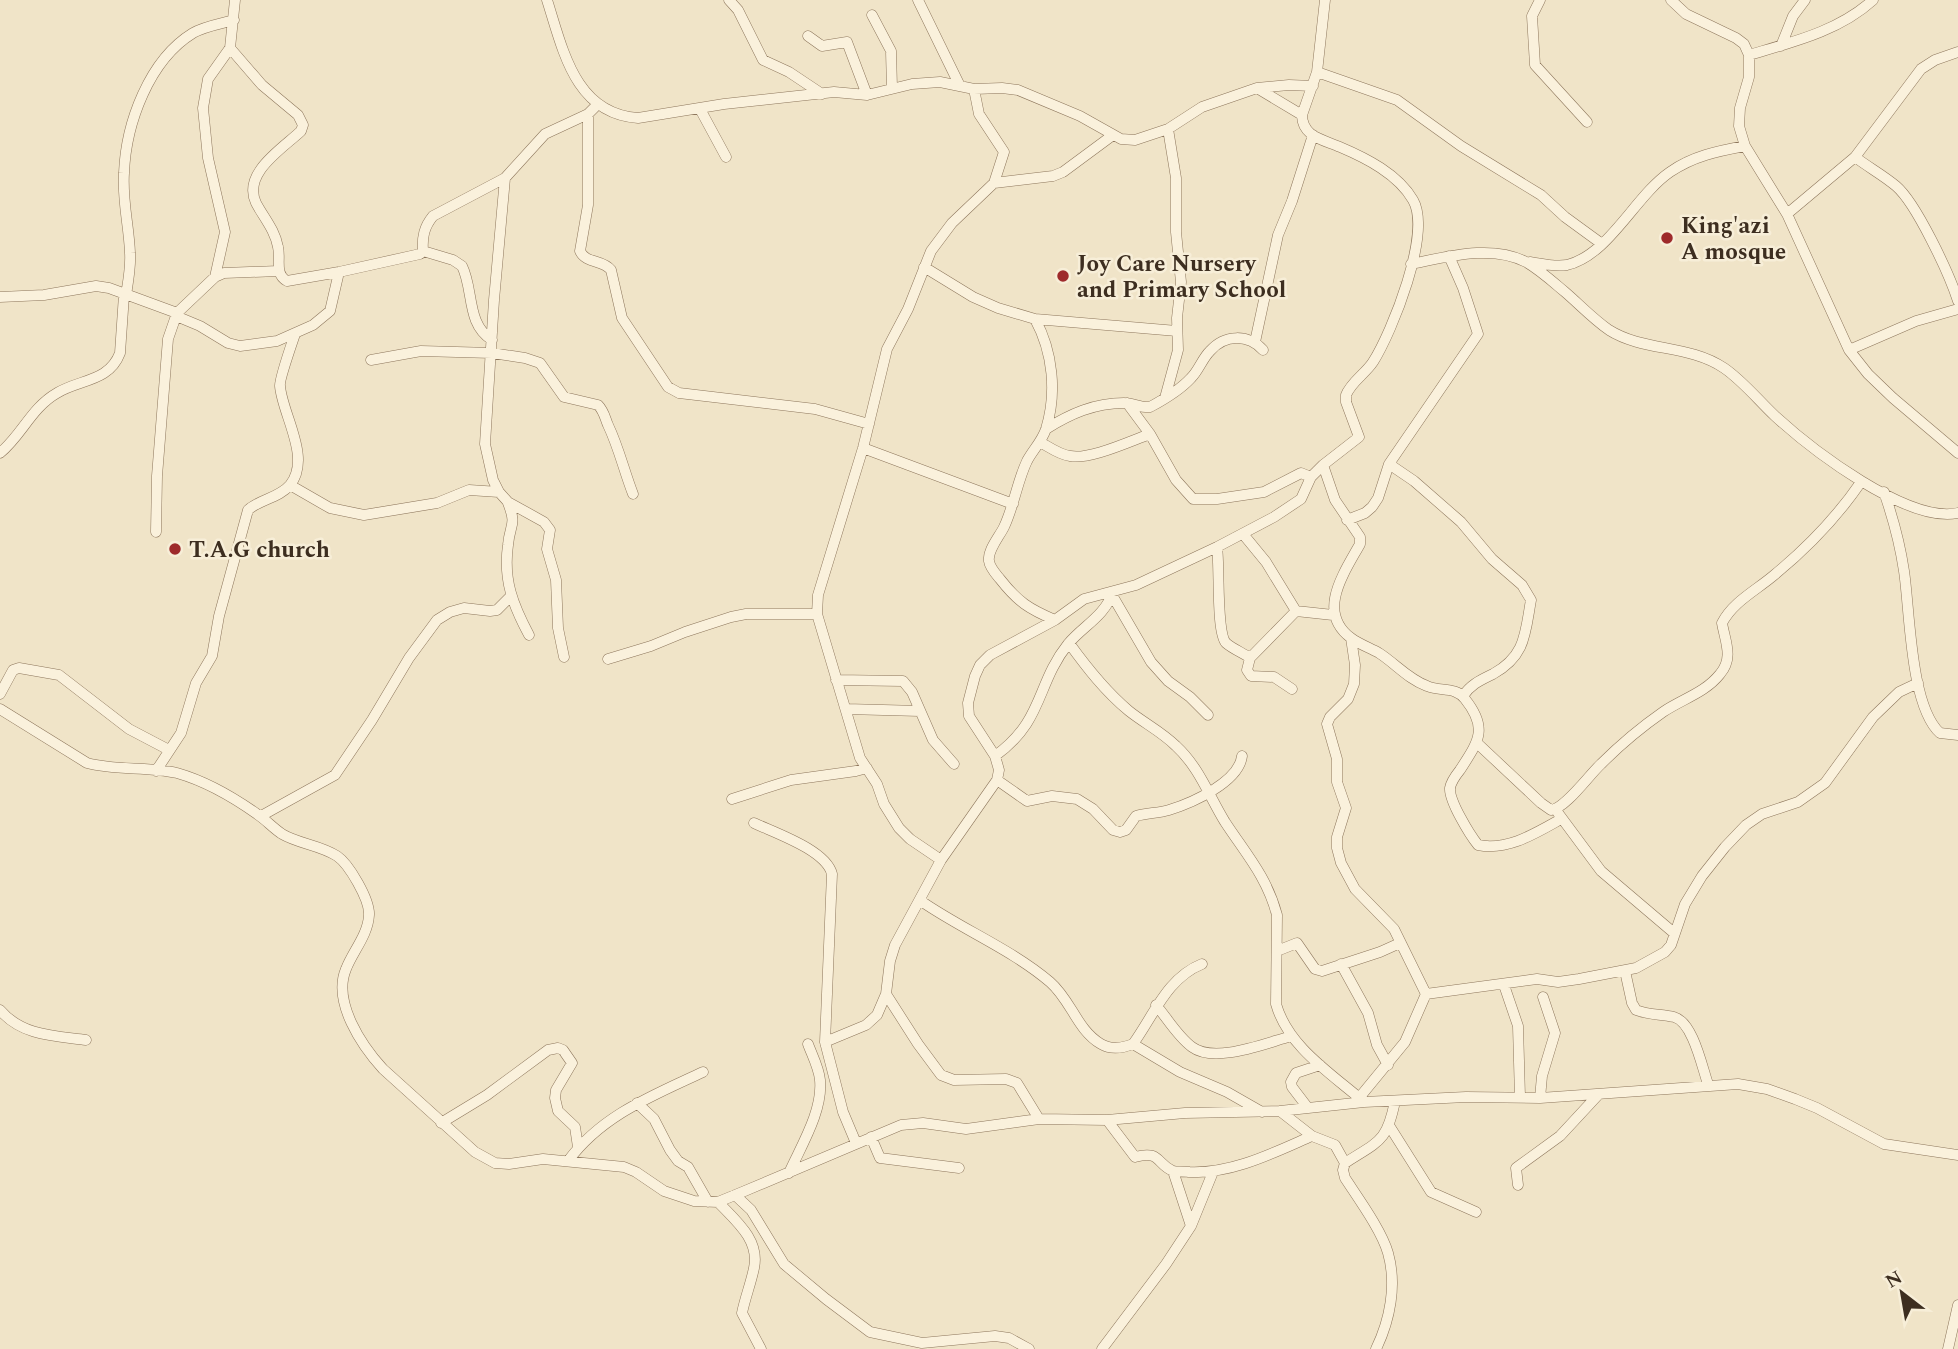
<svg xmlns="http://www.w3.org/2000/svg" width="1958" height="1349" font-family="Spectral,serif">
  <rect width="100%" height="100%" fill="#f0e4c8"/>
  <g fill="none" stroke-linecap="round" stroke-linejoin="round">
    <defs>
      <path id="street" d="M547,0C563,50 575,114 638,118L724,104L834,92L867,95L912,84L940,82L974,89L1002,88L1018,90L1080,116L1121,139L1135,140L1168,129L1202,107L1257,88L1289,85L1313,86
        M729,0L738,10L763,60L789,72L822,94
        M918,0L959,84
        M1540,0L1532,16L1535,65L1587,122
        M1671,0L1686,14L1736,38L1744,44L1749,55V77L1740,108L1739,126L1745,146L1787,214L1849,350L1868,374L1893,398L1958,453
        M872,15L891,51L892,88
        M808,36L822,46L847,42L867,95
        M1781,46L1793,16L1805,0
        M230,48L262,85L298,115L303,125L301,131C282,149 242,173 256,203C264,218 275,230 278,247C281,259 274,274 287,281L339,272L420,254L423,251C422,237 424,227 433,216L505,178L545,134L588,114L597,105
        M1749,55C1793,42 1839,31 1873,0
        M1317,72L1397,100L1461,146L1541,195L1565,217L1602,244
        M1257,88L1302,115
        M974,89L979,114L1004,152L994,183
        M700,109L726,157
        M588,114V205L580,251C586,264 602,259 611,270L622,318L668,387L679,393L815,409L869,424
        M1855,157C1868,167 1883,175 1896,186C1916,203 1949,273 1958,301
        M505,178L494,300L485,444L493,480L499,492L508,502L544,522L550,530L547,549L556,580L558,628L564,657
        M1787,214L1855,157L1921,69L1935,60L1958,52
        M423,251L453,260L462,266C474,290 466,324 492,340
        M1530,262C1542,264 1555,267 1567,265C1609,255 1635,196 1670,172C1693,156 1718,151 1745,146
        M1411,264C1447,257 1492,244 1526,262C1540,270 1553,282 1565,292C1579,304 1593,319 1609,330C1644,352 1688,344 1724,368C1743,381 1758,400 1775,416C1811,449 1908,524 1958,513
        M924,267L973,297L998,308L1035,319C1053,352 1057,393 1046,429C1042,441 1033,450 1027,461C1017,482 1014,506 1004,527C999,537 987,551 989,561C990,568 996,574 1000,579C1018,602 1029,609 1055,620
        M215,277L225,232L208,158L203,108L208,79L230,48L235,0
        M126,295C128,282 131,267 130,253C129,226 122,200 124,173C126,123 149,60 193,33C205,26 220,24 234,20
        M0,297L44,295L96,286L109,288L177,313
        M176,316L200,326L228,343L240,346L277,341L313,325L330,311L339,272
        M1035,319L1177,331
        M1255,342L1278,235L1292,201L1313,135
        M1849,350L1916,321L1958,309
        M371,360L421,351L492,353L525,358L540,363L564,397L598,405C604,411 605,418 608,425C619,448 624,471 633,494
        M1165,398L1178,350L1177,318L1181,282L1176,232V178L1168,129
        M1127,403L1150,434L1176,480L1193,499H1217L1264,492L1301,473L1311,477
        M1046,429C1070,414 1094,403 1124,403C1133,403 1141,408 1150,407C1165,399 1180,390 1191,378C1199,370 1202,359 1210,351C1225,334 1248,334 1263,350
        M1040,442C1049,447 1060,455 1070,456C1090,460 1130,441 1150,434
        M863,448L1013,504
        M0,453C22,435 31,408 57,393C80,379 109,382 120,353L124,295
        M1389,464L1414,481L1461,522L1492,559L1522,585L1531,600C1525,633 1526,656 1493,674C1481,680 1471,684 1463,696
        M1323,465L1335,500L1360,537V544C1344,573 1316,612 1351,638C1359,644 1370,648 1379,653C1396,664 1408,679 1427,686C1441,692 1455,686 1465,699C1489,729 1478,742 1460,770C1456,775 1451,782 1450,788C1449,801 1470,835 1478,845C1508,851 1536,833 1561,819
        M290,485L330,508L364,515L437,503L469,490L499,492
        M1884,492C1893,518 1900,544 1904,571C1910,611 1910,706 1940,733L1958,735
        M508,503C517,526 510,523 508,545C503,580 513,605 529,635
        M1347,520L1365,513L1372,507L1378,498L1389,464L1478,334L1463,288L1449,256
        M156,532L157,476L168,339L177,313L215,277L224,273L278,271
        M1243,534L1266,562L1296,611L1333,615
        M1217,547C1220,568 1216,632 1226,643C1233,649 1243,653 1250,658
        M1112,595L1151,662L1168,681L1190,697L1208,715
        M1351,638L1355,665L1354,684L1348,699L1330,717L1327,724L1337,759V782L1346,808L1337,837V848L1341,863L1355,889L1394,929L1426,994L1405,1042L1359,1098
        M1069,643C1087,668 1105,691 1129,711C1144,723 1162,732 1176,746C1199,767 1209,796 1225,822C1246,854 1267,877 1277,915L1276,1004C1288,1047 1332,1074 1364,1102
        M608,659L651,646L685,632L731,617L746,614H817
        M836,680L903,681L912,692L933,740L954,764
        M1292,689L1274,677L1251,676L1247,670L1250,658L1296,611
        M0,694L13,670L19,668L59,675L129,729L169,750
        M0,709L87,763C116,771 147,766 177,773C205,781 233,797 257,814C266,820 273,828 282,834C299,844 320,845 337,856C349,864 370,900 369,915C368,935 353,951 346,969C332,1002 362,1046 383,1069L475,1152L495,1163L509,1164L543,1159L624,1167L636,1172L664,1191L694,1201L718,1202L740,1193L901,1125L923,1123L966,1129L1039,1119L1107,1120L1185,1113L1280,1111L1364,1102L1466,1097L1540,1098L1738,1084L1767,1089L1795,1099L1817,1108L1884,1144L1958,1155
        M846,709L920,711
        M1477,743L1541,803L1551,810C1565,809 1589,775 1601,764C1620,745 1640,728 1663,712C1682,699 1705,693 1720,674C1734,658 1725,641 1722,623C1733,602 1755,591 1773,576C1806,549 1837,517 1861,482
        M995,756C1044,721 1036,684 1068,644C1084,625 1104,617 1113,592
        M156,771L181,733L196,683L212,656L219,616L248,510C260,499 279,498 290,485C312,458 282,414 280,386C279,380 292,343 295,334
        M997,780L1027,801L1052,796L1077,799L1093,809L1113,830L1120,832L1126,830L1136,816C1147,813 1159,813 1169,810C1192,803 1239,782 1242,756
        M732,799L791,780L856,771L867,768
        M1558,813L1601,871L1674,933
        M261,816L335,775L372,720L409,658L437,620L450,612L464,608L490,611L497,610L510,597
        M754,823C775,833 826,850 832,874L825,1042
        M941,860L910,839L899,828L884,804L877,784L860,758L817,614L818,595L863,448L887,349L908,309L931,251L952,223L994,183L1053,176L1063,172L1113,135
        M921,901C963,930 1011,949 1050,982C1071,1000 1077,1030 1101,1044C1111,1050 1123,1048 1133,1044C1154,1015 1167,978 1202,964
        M1277,951L1297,943L1315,969L1322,971L1380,952L1400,943
        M1341,964L1368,1013L1377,1045L1388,1065
        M1625,971L1632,1003L1636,1010C1648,1015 1662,1014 1674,1017C1693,1022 1702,1067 1708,1084
        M1504,985L1518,1026L1520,1097
        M886,994L918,1044L941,1075L954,1080L1006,1079L1017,1083L1039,1119
        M1426,994L1537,979L1558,982L1579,979L1636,968L1665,952L1671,945L1685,904L1702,876L1725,847L1746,825L1762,814L1798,802L1825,783L1873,717L1899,692L1918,683
        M1156,1005C1167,1018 1178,1037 1192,1047C1215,1064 1265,1043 1292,1036
        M0,1010C22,1036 55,1036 86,1040
        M1133,1044L1180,1072L1227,1092L1262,1112
        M1540,1098L1542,1076L1555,1033L1543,997
        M637,1103L654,1119L670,1150L678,1161L688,1167L708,1202
        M1308,1108L1292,1087L1291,1082L1296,1073L1320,1065
        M1280,1111L1312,1136L1335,1145L1345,1163
        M1107,1120L1135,1157C1161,1150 1156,1164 1173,1171C1176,1172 1184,1171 1189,1172C1232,1174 1273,1153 1312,1136
        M441,1123L487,1095L548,1050L558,1048L563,1050L572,1063L556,1090L555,1098L558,1111L575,1127L578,1147
        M1390,1127L1431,1192L1476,1212
        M871,1137L880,1158L959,1168
        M856,1143L843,1112L825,1042L866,1025L877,1015L886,994L890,961L895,945L941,860L997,780L999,770L995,756L969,716L968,703L975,676L980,665L990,655L1055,620L1084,599L1136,585L1217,547L1274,517L1301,499L1311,477L1323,465L1359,437L1346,402V395C1351,382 1365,374 1373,362C1392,332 1432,233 1413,200C1398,174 1366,158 1340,147C1331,143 1319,140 1311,134C1305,129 1302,122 1302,115L1317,72L1325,0
        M568,1161C602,1115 652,1096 703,1072
        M1173,1171L1191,1226
        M789,1173C801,1146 823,1111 820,1080C819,1068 812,1055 808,1044
        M1518,1185L1516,1168L1560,1136L1598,1095
        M735,1195L751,1210L784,1264L826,1299L870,1332L922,1343L995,1336L1009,1338L1029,1349
        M718,1202C736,1221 760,1240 754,1268C751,1283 745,1298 742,1313L761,1349
        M1102,1349L1166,1264L1191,1226L1213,1172
        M1376,1349C1390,1320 1397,1285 1388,1253C1382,1231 1358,1198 1345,1178L1343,1170L1345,1163C1379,1141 1387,1142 1395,1101
        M1948,1349L1958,1305"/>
    </defs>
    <use href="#street" stroke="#8d765c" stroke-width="11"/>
    <use href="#street" stroke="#faf1dc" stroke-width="10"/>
  </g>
  <g fill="#9e2a2b" stroke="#f7eed8" stroke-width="2.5">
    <circle cx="1667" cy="238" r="7"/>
    <circle cx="1063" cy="276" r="7"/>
    <circle cx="175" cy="549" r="7"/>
  </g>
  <g text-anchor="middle" stroke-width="5" stroke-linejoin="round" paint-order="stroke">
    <g font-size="23" font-weight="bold" fill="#3d2e20" stroke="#f7eed8" text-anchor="start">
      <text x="1681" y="233">King'azi<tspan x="1681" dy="26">A mosque</tspan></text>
      <text x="1077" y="271">Joy Care Nursery<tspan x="1077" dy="26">and Primary School</tspan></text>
      <text x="189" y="557">T.A.G church</text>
    </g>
  </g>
  <g transform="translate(1902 1293) rotate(329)" stroke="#f7eed8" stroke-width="5" paint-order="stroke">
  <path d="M0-5L12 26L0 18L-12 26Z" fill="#3d2e20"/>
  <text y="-10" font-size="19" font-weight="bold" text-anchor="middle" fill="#3d2e20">N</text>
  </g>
</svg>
